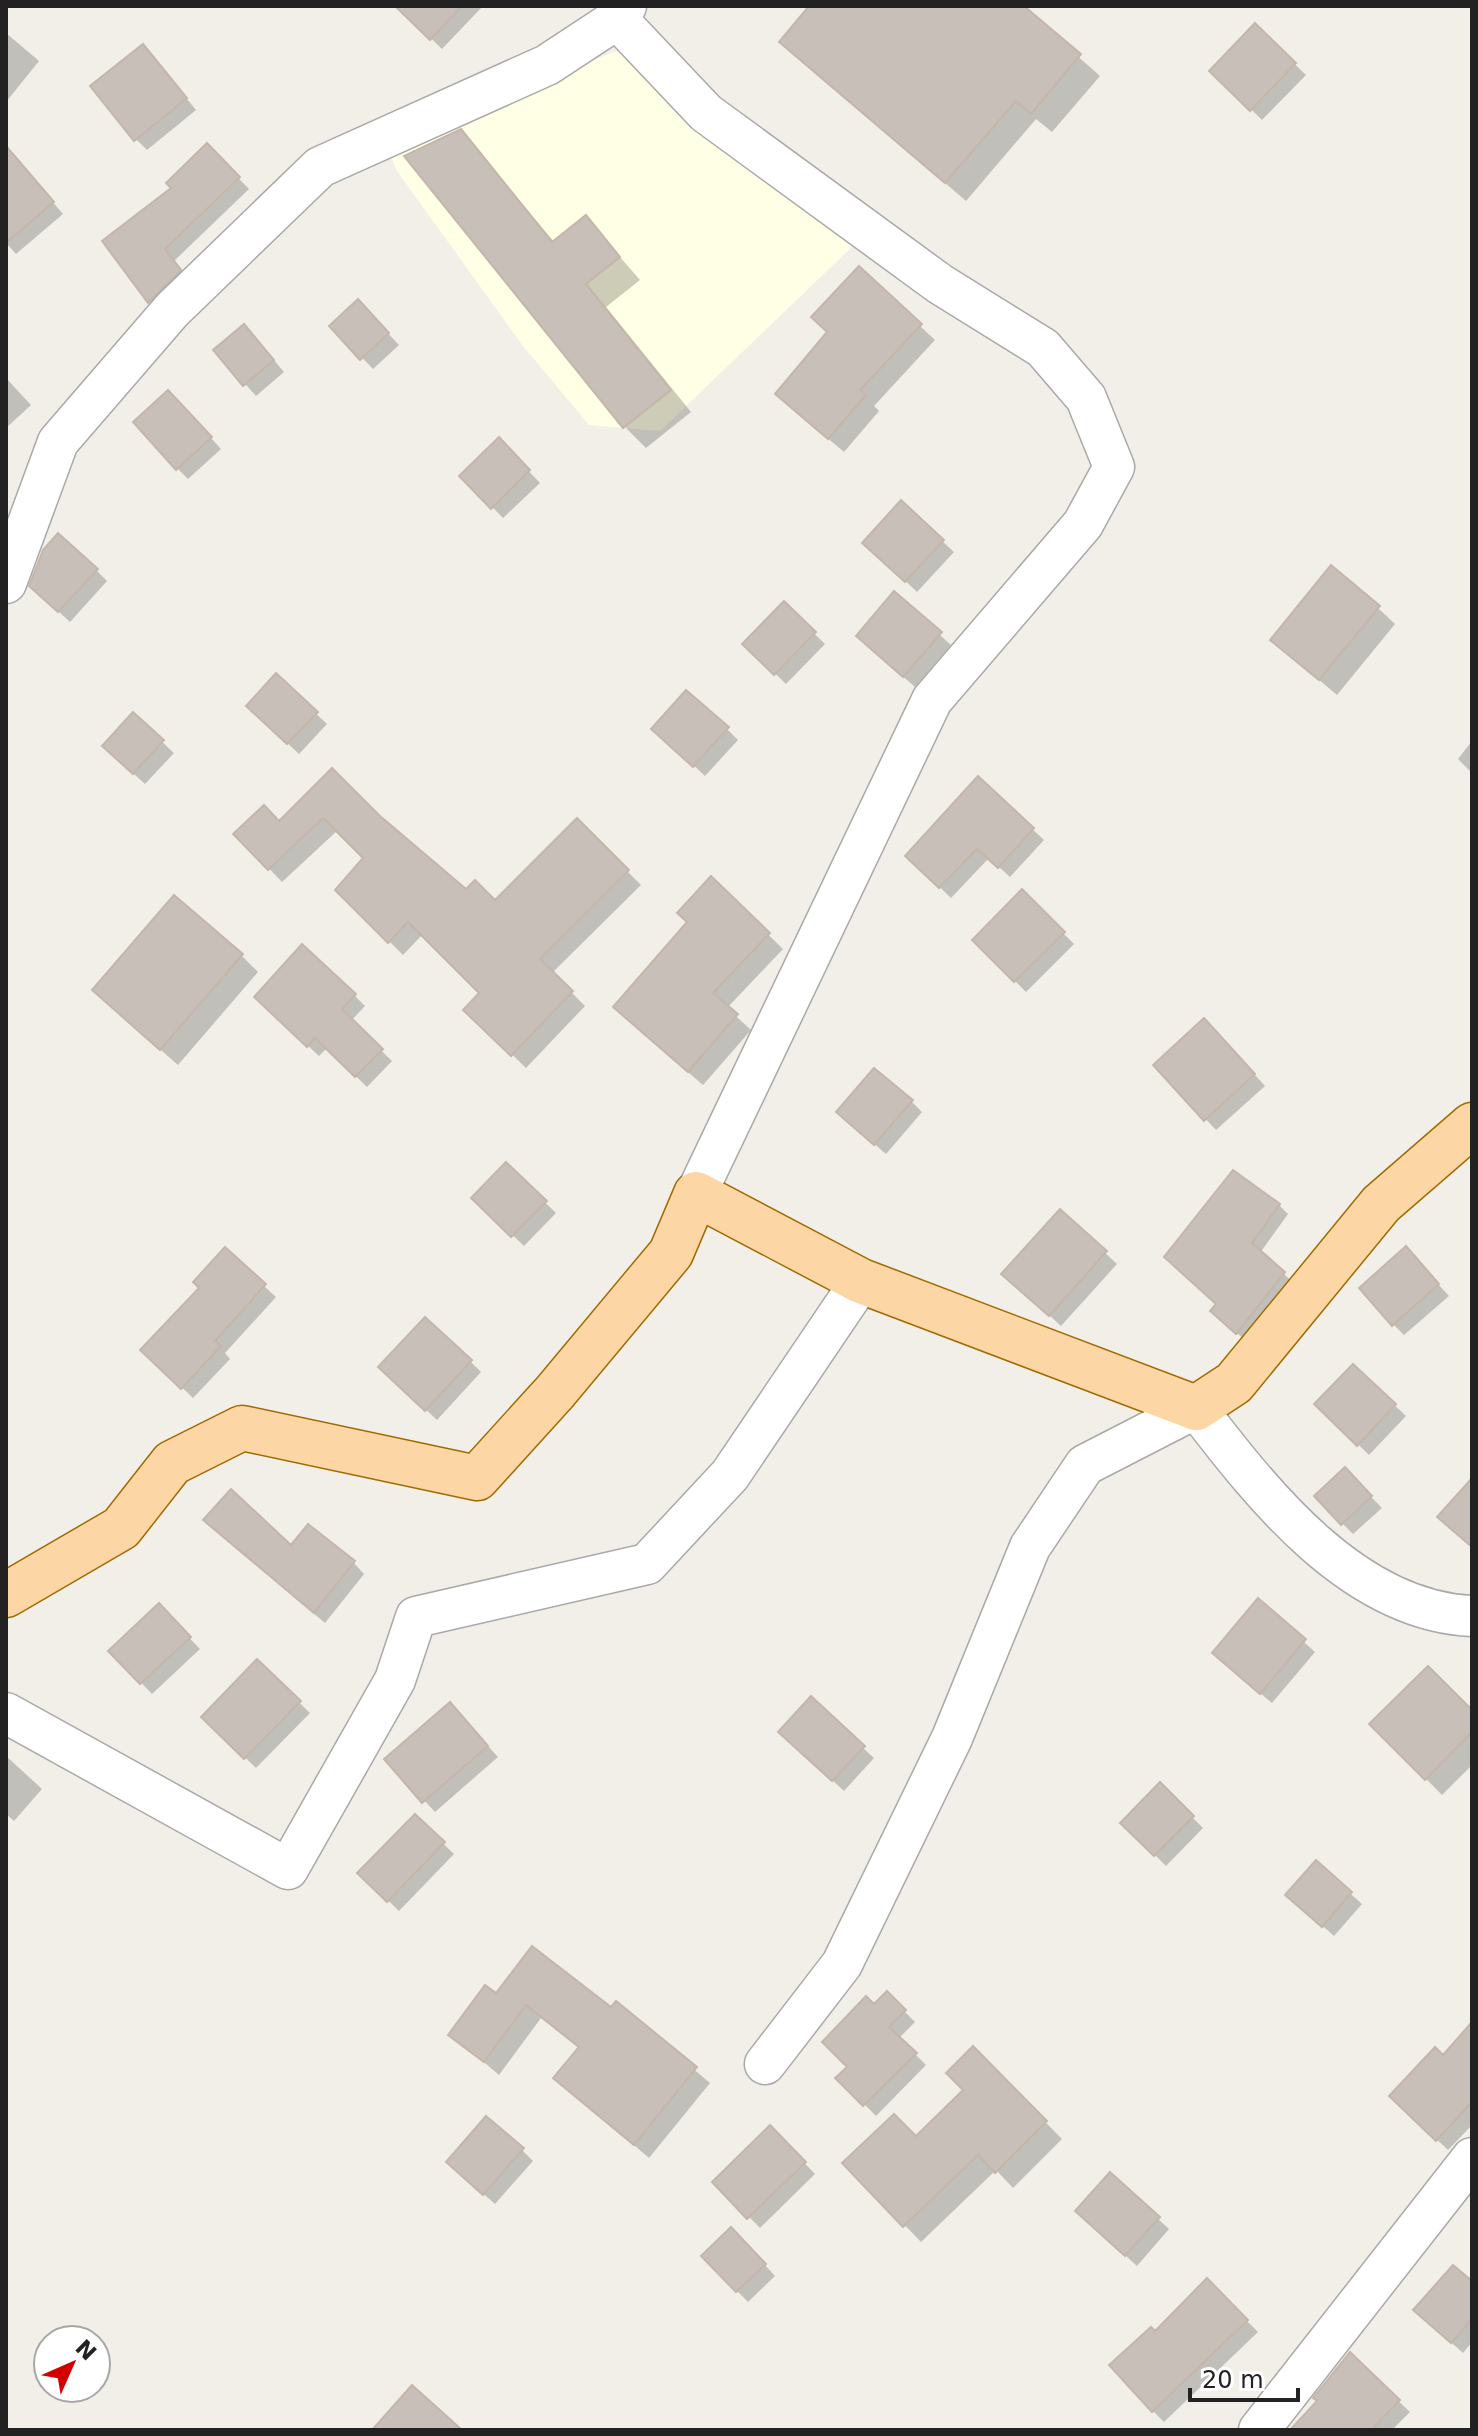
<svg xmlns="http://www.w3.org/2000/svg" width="1478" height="2436" font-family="'DejaVu Sans',sans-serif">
  <rect width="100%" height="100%" fill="#f2efe9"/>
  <path fill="#ffffe5" d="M617,51L856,243L660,431L589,425L523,346L397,171L386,144L491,98Z"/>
  <path fill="#0003" d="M398,6H483L442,49Z
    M812,6H1021L1100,76L1052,132L1036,119L966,201L782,42Z
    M1255,26L1306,75L1262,120L1212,71Z
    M6,33L39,61L6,102Z
    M153,57L196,110L147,150L136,139Z
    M461,131L555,243L586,218L640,280L606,307L691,412L646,448L625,427Z
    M207,146L249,189L174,261L190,282L160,312L150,301L174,188Z
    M6,155L26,171L63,214L16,254L6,243Z
    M859,269L935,340L874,406L879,411L844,452L792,408Z
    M369,313L399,345L373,369L332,326Z
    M255,338L284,372L256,396L216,351Z
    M6,378L31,405L6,428Z
    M179,403L221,449L188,479L177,468Z
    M499,440L540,483L503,518L462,476Z
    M901,503L954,552L917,592L876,553Z
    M96,570L107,581L70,622L43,597Z
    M894,594L951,645L915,687L869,647Z
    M784,604L825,644L786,684L745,644Z
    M1378,608L1395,624L1337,695L1272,640Z
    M276,676L327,724L299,754L248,706Z
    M133,715L174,753L145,784L115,757Z
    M727,729L738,740L705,776L665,739Z
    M1472,741V773L1458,759Z
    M332,771L379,817L467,892L495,903L577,821L641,885L552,973L585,1006L526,1068L466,1010L482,993L423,934L403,955L338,890L366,858L338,830L282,882L236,834L280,823Z
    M978,779L1044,840L1010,877L989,858L951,898L907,856Z
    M711,879L783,949L727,1008L751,1030L703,1085L630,1022Z
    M1022,892L1074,944L1026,992L974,940Z
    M242,956L258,972L178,1065L111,1006Z
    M354,995L365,1006L351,1021L392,1061L367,1087L327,1048L319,1056L267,1008Z
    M1215,1031L1265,1086L1216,1130L1155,1065Z
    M911,1101L922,1112L886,1154L850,1123Z
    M506,1164L556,1213L524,1246L474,1198Z
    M1279,1205L1288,1214L1260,1253L1293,1282L1246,1341L1222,1320L1218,1304L1176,1266Z
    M1060,1211L1117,1264L1061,1326L1015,1284Z
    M225,1250L276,1297L225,1353L230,1359L193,1398L143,1350L202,1288Z
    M1416,1260L1449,1296L1404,1335L1393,1324Z
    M470,1361L481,1372L437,1420L381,1367Z
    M1353,1366L1406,1416L1369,1455L1317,1404Z
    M1345,1470L1382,1508L1353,1534L1342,1523Z
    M216,1531L354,1563L364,1574L325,1623Z
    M1258,1601L1315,1652L1272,1703L1226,1664Z
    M159,1606L200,1649L152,1694L111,1651Z
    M257,1662L310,1713L256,1768L204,1717Z
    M1472,1712V1765L1442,1795L1372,1724Z
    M461,1716L498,1757L435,1812L387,1760Z
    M792,1743L863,1748L874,1758L844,1791Z
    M6,1756L42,1789L14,1821L6,1814Z
    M1160,1785L1203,1828L1166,1866L1123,1823Z
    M415,1816L454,1854L399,1911L360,1873Z
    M1316,1863L1362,1904L1334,1936L1299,1905Z
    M887,1994L915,2022L899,2038L926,2065L876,2116L838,2078L850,2067L874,2006Z
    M497,1996L612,2010L617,2004L710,2083L649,2158L556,2078L580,2049L541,2018L499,2075L451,2034Z
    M1472,2025V2125L1448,2150L1391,2096L1444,2058Z
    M973,2049L1062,2139L1013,2188L996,2170L921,2242L845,2163L916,2139L966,2090Z
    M770,2127L815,2174L760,2228L715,2182Z
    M522,2150L533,2161L495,2204L460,2173Z
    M1158,2219L1169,2229L1137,2266L1088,2221Z
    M742,2240L775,2276L748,2302L703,2256Z
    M1207,2281L1258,2332L1164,2422L1153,2411L1155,2334Z
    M1472,2284V2342L1463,2353L1427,2321Z
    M1350,2355L1410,2412L1392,2430H1293L1319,2401Z"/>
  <path fill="#c7bfb8" stroke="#c4b6ab" stroke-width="2" d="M395,6H462L430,40Z
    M809,6H1024L1081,54L1031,114L1016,101L945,183L779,42Z
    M1255,23L1296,63L1250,111L1209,71Z
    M143,44L187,98L134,141L90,86Z
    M461,129L552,242L586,215L620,257L586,284L671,390L623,428L404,156Z
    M207,143L240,177L165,249L181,270L148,303L102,241L171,188L166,183Z
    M6,146L54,202L6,243Z
    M859,266L922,324L860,390L866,395L828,439L775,394L827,332L811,317Z
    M358,299L389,333L360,360L329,326Z
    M244,324L274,360L243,386L213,350Z
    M168,390L212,437L176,470L133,422Z
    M499,437L530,470L491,509L459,476Z
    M901,500L944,540L905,582L862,543Z
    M58,533L98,569L58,612L29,586L43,550Z
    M1331,565L1380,606L1319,680L1270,640Z
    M894,591L942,632L903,677L856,636Z
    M784,601L816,632L774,675L742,644Z
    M276,673L318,712L287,744L246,706Z
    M686,690L729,727L693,767L651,729Z
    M133,712L164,740L133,774L102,746Z
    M332,768L380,816L466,889L475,880L495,900L577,818L629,870L540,959L573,991L511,1056L463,1010L479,993L408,922L388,943L335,890L363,858L323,818L268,870L233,834L264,805L279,821Z
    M978,776L1034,828L998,868L977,849L939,888L905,856Z
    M711,876L770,933L713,993L738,1014L688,1072L613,1007L687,922L677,913Z
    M1022,889L1065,932L1014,982L972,940Z
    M174,895L243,954L160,1050L92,990Z
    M302,944L356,994L342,1009L383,1049L355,1077L315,1038L307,1047L254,997Z
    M1204,1018L1255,1074L1204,1121L1153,1065Z
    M874,1068L913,1100L874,1145L836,1112Z
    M506,1162L547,1201L511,1237L471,1198Z
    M1233,1170L1280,1204L1252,1243L1285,1272L1236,1334L1210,1311L1216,1304L1164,1257Z
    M1060,1209L1107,1251L1049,1316L1001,1274Z
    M1406,1246L1439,1284L1392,1326L1359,1288Z
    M225,1247L266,1284L215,1341L221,1346L181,1389L140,1350L199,1288L193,1282Z
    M425,1317L472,1360L425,1411L378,1367Z
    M1353,1364L1396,1404L1357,1446L1314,1404Z
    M1345,1467L1372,1496L1341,1525L1314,1496Z
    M1472,1478V1547L1437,1517Z
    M231,1489L291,1545L308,1524L355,1561L314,1613L203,1520Z
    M1258,1598L1306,1639L1260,1694L1212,1653Z
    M159,1603L191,1637L140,1684L108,1651Z
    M257,1659L301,1701L244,1759L201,1717Z
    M1428,1666L1472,1710V1732L1425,1780L1369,1724Z
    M811,1696L865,1746L832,1781L778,1732Z
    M450,1702L488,1746L422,1803L384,1759Z
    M1160,1782L1194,1816L1154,1856L1120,1823Z
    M415,1814L445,1842L387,1902L357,1873Z
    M1316,1860L1352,1892L1322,1927L1285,1895Z
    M532,1946L611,2007L616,2001L697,2067L634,2145L553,2078L579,2047L526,2005L484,2062L448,2035L485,1985L496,1993Z
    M887,1991L906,2010L889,2027L917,2053L863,2106L835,2078L847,2067L822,2042L866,1996L874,2004Z
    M1472,2022V2102L1436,2141L1389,2096L1435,2047L1443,2055Z
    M973,2046L1047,2121L995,2173L978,2155L903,2227L842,2163L894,2114L916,2136L963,2090L946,2073Z
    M486,2116L524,2148L483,2195L446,2162Z
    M770,2125L806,2162L747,2219L712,2182Z
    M1110,2172L1160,2217L1125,2256L1075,2211Z
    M731,2227L766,2264L736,2292L701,2256Z
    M1453,2265L1472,2281V2319L1451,2343L1413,2310Z
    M1207,2278L1248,2320L1152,2412L1109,2365L1151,2327L1155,2331Z
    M1350,2352L1400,2400L1371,2430H1290L1317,2401L1313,2398Z
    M412,2385L462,2430H372Z"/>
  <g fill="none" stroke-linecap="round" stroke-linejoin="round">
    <defs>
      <path id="minor" d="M617,19L706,113L940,284L1043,348L1086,398L1114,467L1083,524L932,700L696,1194
        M6,583L58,442L172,310L320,167L547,65L617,19L626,6
        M6,1713L288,1869L395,1680L416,1617L647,1564L730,1475L861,1281
        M765,2064L842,1964L952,1738L1030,1547L1085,1465L1196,1408C1262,1494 1353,1611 1472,1616
        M1259,2430L1472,2158"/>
      <path id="major" d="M6,1595L121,1528L172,1463L242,1428L477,1478L555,1392L671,1253L696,1194L861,1281L1196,1408L1234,1383L1381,1204L1472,1125"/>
    </defs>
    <use href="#minor" stroke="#a9a9a9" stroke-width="43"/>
    <use href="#major" stroke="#a06b00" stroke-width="47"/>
    <use href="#minor" stroke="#fff" stroke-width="40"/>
    <use href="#major" stroke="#fcd6a4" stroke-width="44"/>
  </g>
  <rect width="1478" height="2436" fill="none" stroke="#222222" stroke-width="16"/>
  <g transform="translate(72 2364) rotate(45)"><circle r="38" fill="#ffffff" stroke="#a7a7a7" stroke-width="2"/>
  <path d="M0-6L14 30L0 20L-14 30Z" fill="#d40000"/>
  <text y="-12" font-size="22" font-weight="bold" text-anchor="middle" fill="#222222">N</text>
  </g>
  <path d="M1190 2388v12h108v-12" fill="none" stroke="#222222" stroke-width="4"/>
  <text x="1202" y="2388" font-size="24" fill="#222222" stroke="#ffffff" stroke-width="6" paint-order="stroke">20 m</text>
</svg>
